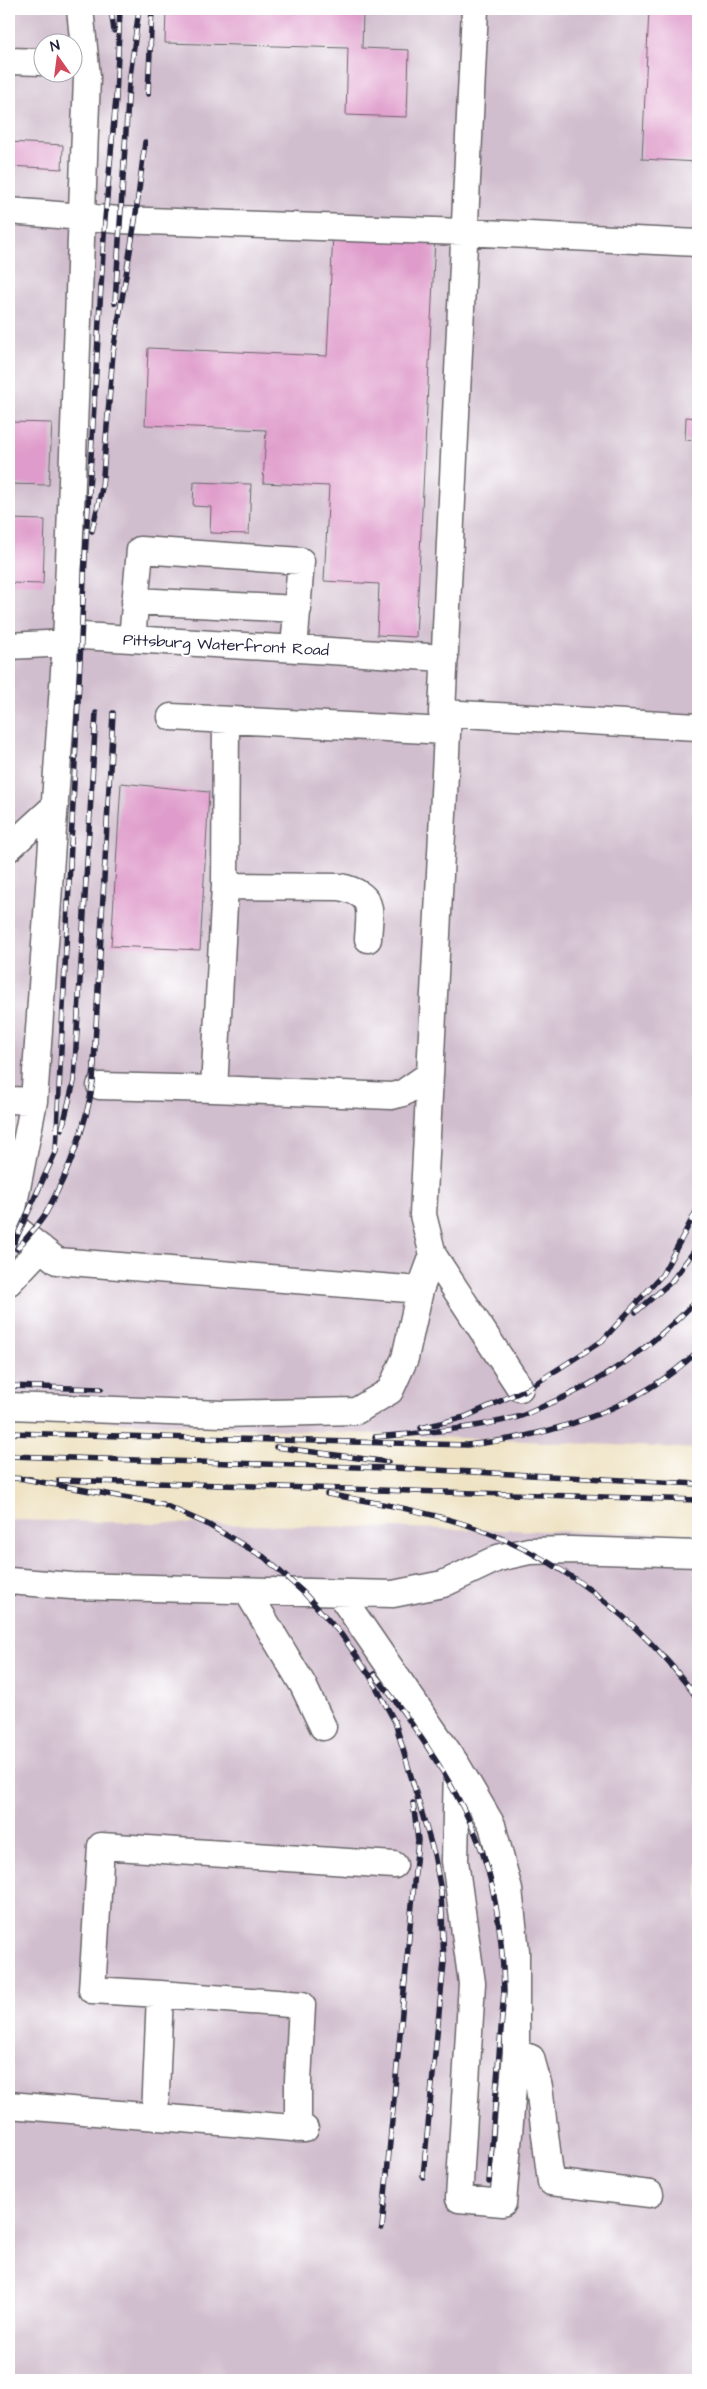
<svg xmlns="http://www.w3.org/2000/svg" width="707" height="2389" font-family="'Architects Daughter',sans-serif">
  <rect width="100%" height="100%" fill="#fff"/>
  <filter id="ink" filterUnits="userSpaceOnUse"><feTurbulence type="fractalNoise" baseFrequency=".02" numOctaves="2"/><feDisplacementMap in="SourceGraphic" scale="10" xChannelSelector="R" yChannelSelector="G"/><feConvolveMatrix kernelMatrix="1 2 1 2 8 2 1 2 1" color-interpolation-filters="sRGB"/></filter>
  <filter id="wash" filterUnits="userSpaceOnUse"><feTurbulence type="fractalNoise" baseFrequency=".0096" numOctaves="4" result="noise"/><feDisplacementMap in="SourceGraphic" scale="20" xChannelSelector="R" yChannelSelector="G"/><feGaussianBlur stdDeviation="1.12" result="paint"/><feColorMatrix in="noise" values="0 0 0 0 0 0 0 0 0 0 0 0 0 0 0 0 0 1.4 0 .05"/><feComposite in="paint" operator="in"/></filter>
  <g filter="url(#wash)">
    <rect width="100%" height="100%" fill="#efe3c4"/>
    <path fill="#d0bdcd" fill-rule="evenodd" d="M9,9H698V1449L9,1417ZM42,42H72V72H42Z
      M9,1520L698,1534V2380H9Z"/>
    <g id="blocks">
      <path fill="#df9bcb" d="M166,9H319V11L363,13L362,48L409,50L407,117L346,115L348,48L165,43Z
        M649,9H698V162L642,159Z
        M9,142L63,145L62,169L9,166Z
        M333,233L435,238L416,637L377,635L379,584L324,581L329,486L263,483L266,430L145,425L148,348L327,356Z
        M686,417L698,418V441L685,440Z
        M9,422L52,423L49,485L9,484Z
        M194,482L251,484L249,534L210,533L211,507L193,506Z
        M9,519L45,520L43,584L9,583Z
        M121,783L209,792L200,950L111,946Z"/>
    </g>
  </g>
  <g filter="url(#ink)">
    <use href="#blocks" fill-opacity="0" stroke="#6a666b" stroke-width="1"/>
    <g fill="none" stroke-linecap="round" stroke-linejoin="round">
      <defs>
        <path id="minor" d="M80,9L87,77L66,643L34,1101L10,1224L57,1261L420,1290L433,1255
          M475,9L442,713L698,727
          M9,61L42,62
          M9,211L119,220L463,232L698,243
          M135,601L298,609
          M132,639L140,550L301,561L294,649
          M9,646L66,643L82,636L445,658
          M448,713L423,1215L433,1255L520,1388
          M171,717L447,731
          M226,720L225,886L340,887C375,894 370,909 368,939
          M9,848L55,806
          M100,1086L214,1089L225,886
          M214,1089L392,1096L403,1093L429,1075
          M9,1100L34,1101
          M9,1282L41,1248
          M9,1406L222,1414L356,1411L390,1391L405,1358L420,1290
          M9,1581L72,1586L393,1594L443,1584L498,1558L529,1551L570,1550L698,1554
          M247,1591L303,1685L323,1727
          M339,1593L457,1765L492,1825L509,1890L516,1951V2052L503,2203L459,2199L472,1983L455,1861L457,1765
          M160,1994L92,1990L101,1846L394,1865
          M516,2052L531,2058L539,2087L551,2182L650,2194
          M9,2105L305,2129
          M155,2117L160,1994L302,2005L298,2081V2129"/>
      </defs>
      <use href="#minor" stroke="#6a666b" stroke-width="29"/>
      <use href="#minor" stroke="#fff" stroke-width="26"/>
      <defs>
        <path id="rail" d="M111,9L114,31
          M148,94L152,9
          M115,303L129,84L139,9
          M92,531L102,488L113,353L135,221L145,142
          M62,1129L74,1081L96,713
          M17,1249C26,1238 38,1226 46,1213C68,1173 86,1126 93,1082L113,713
          M9,1254L56,1151L85,558L105,219L116,98L120,9
          M636,1312L671,1282L698,1246
          M9,1386L101,1389
          M421,1428L465,1417L527,1389L602,1341L662,1275L698,1208
          M9,1433L467,1445C552,1436 634,1411 698,1351
          M375,1437C423,1433 471,1429 518,1417C528,1414 537,1409 546,1405C606,1381 654,1345 698,1299
          M276,1447L388,1462
          M9,1456L417,1469L698,1484
          M9,1478L31,1479
          M24,1479L162,1504L207,1524L264,1557L304,1593L341,1634L370,1676L395,1722L434,1854L441,1891L444,1962L423,2177
          M59,1480L698,1500
          M327,1494C373,1502 420,1510 464,1524C559,1555 640,1620 698,1699
          M374,1674C414,1723 470,1805 487,1867C498,1906 503,1950 504,1991L489,2182
          M382,2228L418,1840L413,1803"/>
      </defs>
      <use href="#rail" stroke="#22223b" stroke-width="5.5"/>
      <use href="#rail" stroke="#fff" stroke-width="4" stroke-dasharray="11" stroke-linecap="butt"/>
    </g>
  </g>
  <g text-anchor="middle" stroke-width="4.5" stroke-linejoin="round" paint-order="stroke">
    <g font-size="16" fill="#22223b" stroke="#fff">
      <text transform="translate(226 644) rotate(3)" y="6">Pittsburg Waterfront Road</text>
    </g>
  </g>
  <rect width="707" height="2389" fill="none" stroke="#fff" stroke-width="30"/>
  <g transform="translate(58 58) rotate(346)"><circle r="24" fill="#ffffff" stroke="#a7a7b1"/>
  <path d="M0-4L9 19L0 12L-9 19Z" fill="#d1495b"/>
  <text y="-8" font-size="14" font-weight="bold" text-anchor="middle" fill="#22223b">N</text>
  </g>
</svg>
